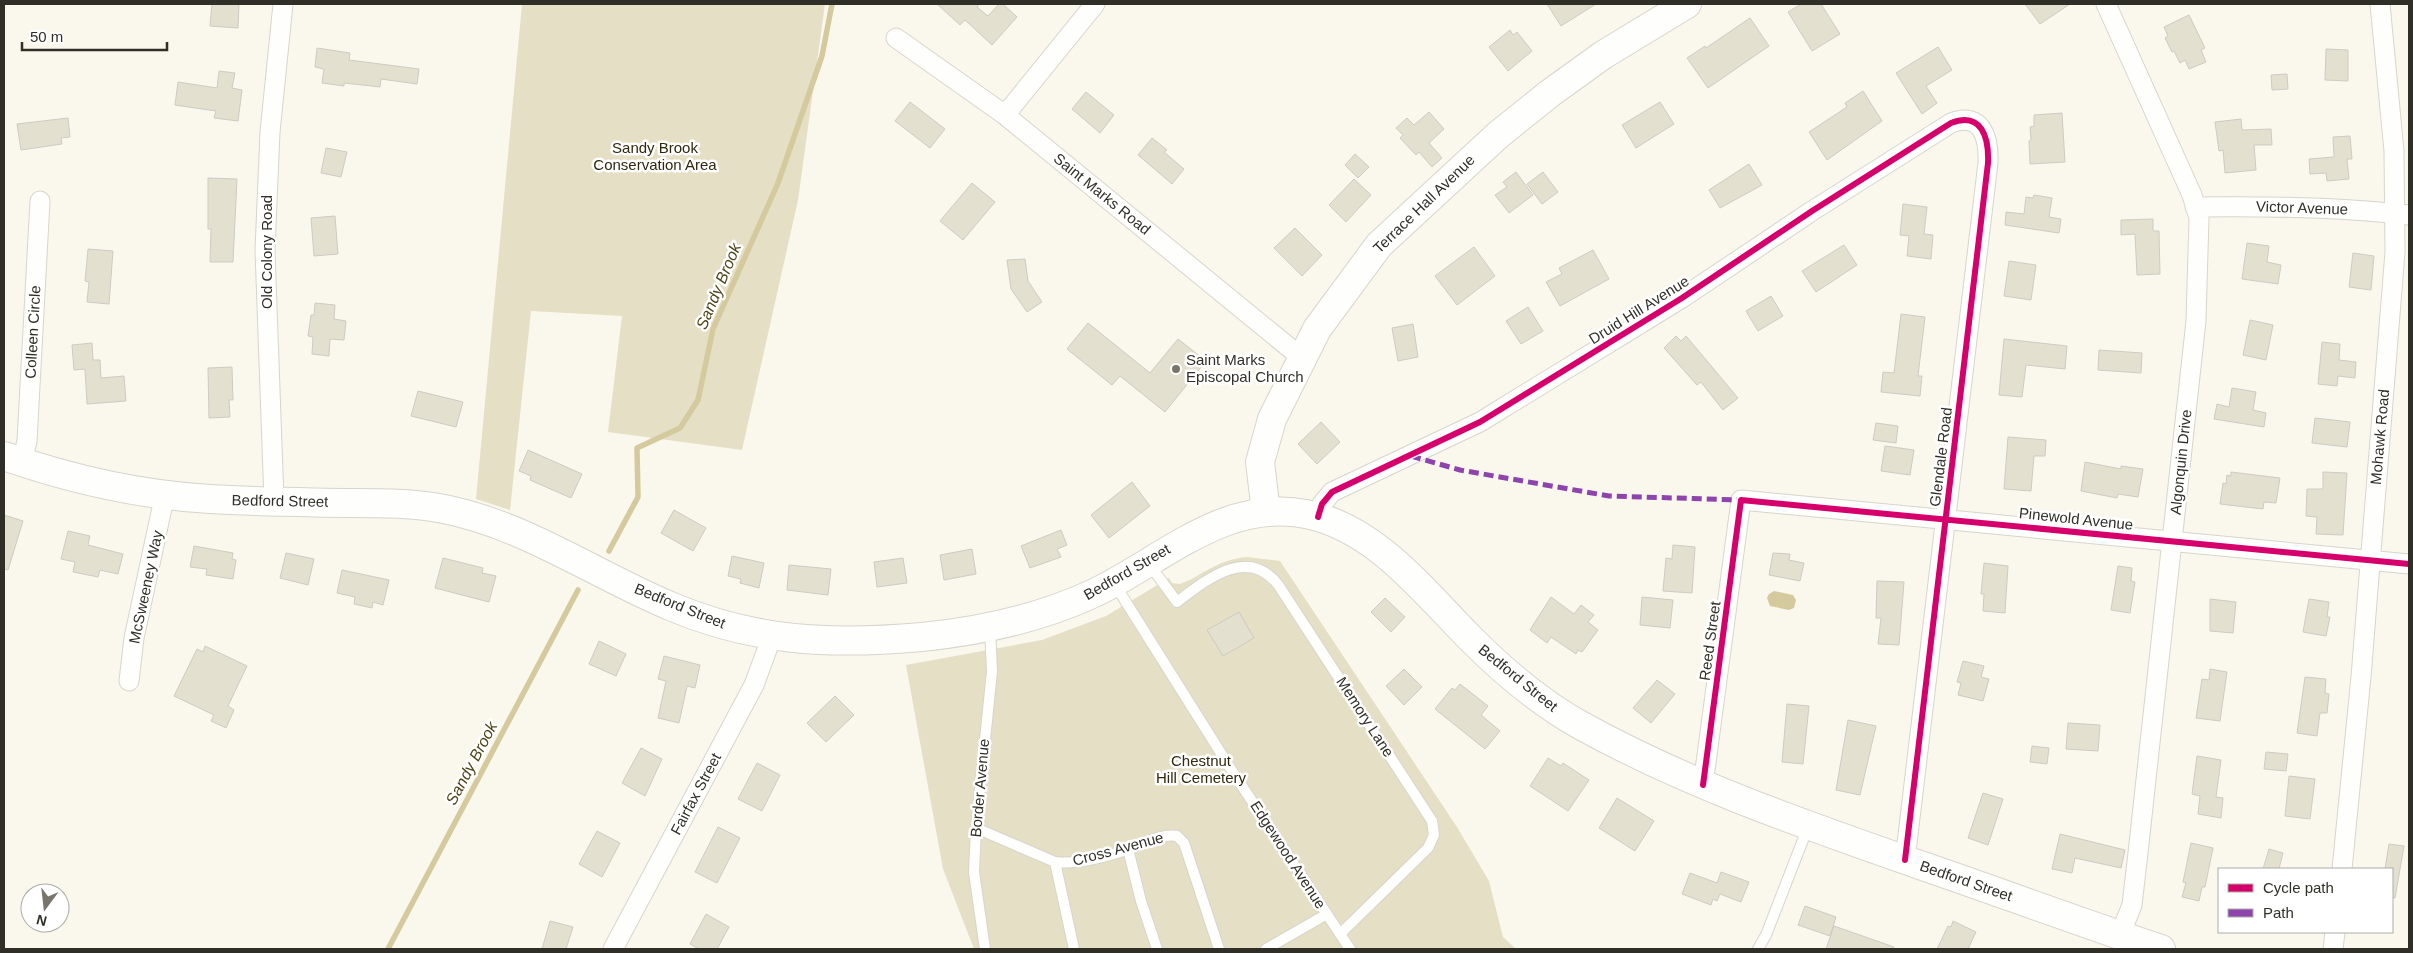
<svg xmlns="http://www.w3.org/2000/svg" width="2413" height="953" font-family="Helvetica,sans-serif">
  <rect width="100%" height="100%" fill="#faf8ed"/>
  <path fill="#e5dfc5" d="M522,4H825L798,200L742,450L608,432L622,316L531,311L510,510L476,499Z
    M1246,557L1280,561L1457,827L1489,881L1503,937L1516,949H974L943,869L906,665L1042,640L1106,616L1169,578L1172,583L1180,584C1206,574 1214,561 1246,557Z"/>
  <path fill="#d4ca9e" d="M1774,591L1793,595L1796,600L1794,608L1789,610L1770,606L1767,598L1769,594Z"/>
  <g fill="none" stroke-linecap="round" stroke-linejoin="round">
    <path stroke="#d4ca9e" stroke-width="5.5" d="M609,551L638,497L637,448L680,428L698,400L713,329L778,183L822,56L832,4
      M388,949L578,590"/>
  </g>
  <path fill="#e4e0d0" stroke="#cdcbc3" d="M212,4H239L238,28L210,26Z
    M937,4H979L977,7L988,16L999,4H1003L1017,17L992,45L965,20L960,25Z
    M1547,4H1596L1561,26Z
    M1801,4H1821L1840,34L1812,51L1788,12Z
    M2025,4H2070L2040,24Z
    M2189,15L2205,48L2201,50L2206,62L2189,69L2185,60L2180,63L2174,51L2172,52L2165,38L2168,36L2164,27Z
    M1750,18L1769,46L1708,88L1687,58L1705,46L1706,48Z
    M1510,30L1513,35L1517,32L1532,51L1508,71L1489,47Z
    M1938,47L1952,70L1926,86L1937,103L1922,114L1896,73Z
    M317,48L350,53L349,60L419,69L417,84L381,79L380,87L344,83V86L322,83L324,69L315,67Z
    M2326,49L2348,50V81L2325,80Z
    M219,71L235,73L232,88L242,90L238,121L214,118L216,111L175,105L178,82L217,88Z
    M2287,74L2288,89L2272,90L2271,75Z
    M1863,91L1882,121L1827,160L1809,132L1847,107L1845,103Z
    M1086,92L1114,115L1100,133L1072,109Z
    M910,102L945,129L930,148L895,121Z
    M1660,102L1674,124L1636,148L1622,125Z
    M1429,112L1444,129L1429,143L1442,158L1432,167L1419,152L1416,155L1400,138L1403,135L1396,128L1407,118L1414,125Z
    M2062,113L2065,162L2030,164L2029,141L2031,140L2030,127L2034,126V115Z
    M68,118L70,137L61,138L62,144L21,150L17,124Z
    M2241,119L2242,130L2271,129L2272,145H2254L2256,170L2225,173L2223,150L2219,151L2215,122Z
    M2350,136L2352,159H2347L2349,179L2327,181L2326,173L2310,174L2309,159L2334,157L2333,137Z
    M1152,138L1167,150L1164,152L1184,169L1172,184L1138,155Z
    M326,148L347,152L341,177L321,173Z
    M1355,154L1369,167L1358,178L1345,165Z
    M1749,164L1762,185L1720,208L1709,190Z
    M1516,172L1533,195L1509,213L1495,195L1507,187L1503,182Z
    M1543,172L1558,192L1542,204L1527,184Z
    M208,178L237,179L233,262H210L211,229H208Z
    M1354,179L1371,195L1346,222L1329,205Z
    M972,183L995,202L963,240L940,221Z
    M2034,195L2052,198L2049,217L2061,219L2059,233L2005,225L2006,212L2024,214L2026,197L2033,198Z
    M1903,204L1927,207L1924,234L1933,235L1931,259L1907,256L1909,236L1900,235Z
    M335,216L338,254L314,256L311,218Z
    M2153,219V231H2159L2160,274L2137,275L2135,234L2121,235V220Z
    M1295,228L1322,255L1302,276L1274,248Z
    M2247,243L2269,246L2267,262L2281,265L2278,284L2242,279Z
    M1844,245L1857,265L1816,292L1802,271Z
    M1474,247L1495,276L1457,305L1435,276Z
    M88,249L113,251L109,304L87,302L89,282L85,281Z
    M1593,250L1609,279L1560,306L1546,282L1562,274L1559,268Z
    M2353,253L2374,256L2371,290L2349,287Z
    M1025,259L1028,281L1042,302L1027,312L1011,289L1007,260Z
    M2009,261L2036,265L2031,300L2004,296Z
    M1771,296L1783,316L1758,331L1746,311Z
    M315,303L335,305L334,319L346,321L344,340L330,339L329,356L312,354L313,337L308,336L311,315H314Z
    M1528,307L1543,331L1521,344L1506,321Z
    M1901,314L1925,317L1918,376H1922L1920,396L1881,392L1883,372L1894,373Z
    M2250,320L2273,325L2266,360L2243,355Z
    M1088,323L1150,373L1178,339L1206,361L1165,412L1120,376L1112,385L1067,349Z
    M1413,324L1418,357L1398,361L1392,328Z
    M1676,336L1681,341L1686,336L1738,398L1723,410L1701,382L1697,385L1664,348Z
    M2004,339L2067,346L2065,369L2026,365L2022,397L1999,395Z
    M2322,342L2340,344L2339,360L2356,362L2355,378L2338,376L2337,386L2318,384Z
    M92,343L93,360H100L101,378L124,376L126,401L87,404L85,369L74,370L72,345Z
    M2099,350L2142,353L2141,373L2098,370Z
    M232,367L233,400H229L230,417L209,418L208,368Z
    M2232,388L2256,392L2253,410L2266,413L2264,427L2214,419L2217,404L2229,407Z
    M418,391L463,402L456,427L411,416Z
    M2315,418L2350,422L2347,447L2312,443Z
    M1321,422L1340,442L1317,464L1298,444Z
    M1876,423L1898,426L1896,443L1873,440Z
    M2008,437L2046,440L2045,456H2034L2031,491L2004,489Z
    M1885,446L1914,450L1910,475L1881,471Z
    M528,450L582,474L571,498L530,480L531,476L519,471Z
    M2085,462L2121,469V466L2143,469L2138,497L2118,494L2117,498L2081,491Z
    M2231,472L2280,478L2276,503L2264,502L2263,509L2220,504L2223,483L2226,484L2227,475L2231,476Z
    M2323,472L2347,473L2343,535L2316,534L2317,517L2306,516L2307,489H2323Z
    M1132,482L1150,506L1109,538L1091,515Z
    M674,510L706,528L693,551L661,533Z
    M4,515L23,521L8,570L4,569Z
    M1061,530L1067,545L1057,549L1061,557L1030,568L1021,546Z
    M68,531L90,536L88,545L123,554L118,574L100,570L98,577L73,572L75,562L61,559Z
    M1673,545L1695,547L1692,593L1663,591L1666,558L1672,559Z
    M194,546L233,553L232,559L236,560L233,579L206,575L207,569L190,567Z
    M972,549L976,574L944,580L940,555Z
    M286,553L314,559L308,585L280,578Z
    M1773,553L1790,554L1789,560L1804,563L1800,581L1769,575Z
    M732,556L764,563L759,588L740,583L741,579L728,576Z
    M443,558L483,568L482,573L496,576L489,602L435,588Z
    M903,558L907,583L877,587L874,562Z
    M1984,563L2008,566L2005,613L1983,611L1984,594H1981Z
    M789,565L831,569L828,595L787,590Z
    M2118,566L2132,568L2131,581L2135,582L2130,613L2111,610Z
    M342,570L389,580L383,605L373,602L372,608L354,604L355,597L337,593Z
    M1877,581L1904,582L1899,645L1878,644L1881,618H1876Z
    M1551,597L1574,614L1581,605L1594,615L1588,622L1598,630L1582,652L1578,650L1576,654L1551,637L1547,643L1530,630Z
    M1642,597L1673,600L1670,628L1640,625Z
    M1385,598L1405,617L1391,632L1371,612Z
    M2210,599L2236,602L2233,633L2210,631Z
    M2309,599L2329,602L2327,617H2330L2326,636L2303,632Z
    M1239,612L1254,638L1223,656L1207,630Z
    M599,641L626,654L616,676L589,664Z
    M205,646L247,666L228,706L234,710L226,728L211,721L214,715L174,696L197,649L203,652Z
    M664,656L700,665L695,688L687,686L679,723L658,718L666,681L658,679Z
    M1963,661L1984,666L1981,677L1989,679L1983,701L1958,695L1961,683L1957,682Z
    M1404,669L1422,687L1404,705L1386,686Z
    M2210,669L2227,672L2220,721L2196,718L2202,679L2209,680Z
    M2305,677L2326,679L2325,693L2329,694L2327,713H2320L2317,736L2297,733Z
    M1657,680L1675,694L1651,723L1633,708Z
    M1460,684L1488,706L1481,715L1500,731L1485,749L1435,709L1452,688L1455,690Z
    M835,696L854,715L826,742L807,723Z
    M1787,704L1809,706L1803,764L1782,762Z
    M1848,720L1876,726L1860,795L1836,790Z
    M2068,723L2100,725L2098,751L2066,749Z
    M2032,746L2049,748L2047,764L2030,762Z
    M641,748L662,759L645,796L622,783Z
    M2266,752L2288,754L2286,771L2264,769Z
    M2197,756L2221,760L2216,797L2223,798L2221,818L2198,814L2200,796L2192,794Z
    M1548,758L1561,766L1563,763L1589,780L1568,811L1530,786Z
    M757,763L780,775L762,811L738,799Z
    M2289,776L2315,779L2310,819L2285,816Z
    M1983,793L2003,799L1988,845L1968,838Z
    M1617,798L1654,821L1635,851L1599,828Z
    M718,827L740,838L717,883L695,872Z
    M597,831L620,843L602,877L579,864Z
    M2060,834L2125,850L2121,868L2075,858L2072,873L2052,869Z
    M2191,843L2213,848L2205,887H2202L2199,901L2182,897L2186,883L2183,882Z
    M2389,844L2404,846L2395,898L2392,897V869H2385Z
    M2269,849L2283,853L2279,869H2263Z
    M1721,872L1749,882L1741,902L1720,894L1717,901L1713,899L1711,905L1682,894L1690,873L1717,883Z
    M1805,906L1836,917L1830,936L1798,925Z
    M706,914L729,927L717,949H699L690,944Z
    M550,921L573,927L566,949H542Z
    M1953,921L1976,932L1968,949H1937L1948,926L1951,927Z
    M1834,926L1894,947V949H1826Z"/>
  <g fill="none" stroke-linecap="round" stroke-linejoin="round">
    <defs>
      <path id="service" d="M1149,564L1177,602C1207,579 1249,545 1279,586L1432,821L1434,835L1428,848L1340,934
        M1114,583L1234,774L1350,949
        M976,828L1055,862C1079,865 1109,856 1132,848C1145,843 1163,833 1177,836L1184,843L1219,949
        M1128,849L1141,901L1157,949
        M1055,862L1074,949
        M985,949L974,872L976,828L992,671L990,628
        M1266,949L1327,914
        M1758,949L1766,935L1808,827"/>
      <path id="minor" d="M2106,4L2192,195L2199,218L2196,321L2137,862L2132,905L2120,935
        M896,38L1005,115L1302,358
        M1005,115L1095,4
        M2195,207C2267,206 2338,207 2409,215
        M22,462L27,441L40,201
        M274,501L265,250L270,132L283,4
        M1318,517L1322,504L1332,492L1480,422L1682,298L1812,211L1951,123C1982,111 1989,138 1988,163L1905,860
        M129,681L134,638L165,494
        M1703,785L1741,500L2409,564
        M2342,869L2361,677L2395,252L2394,151L2380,4
        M613,949L754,685L772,636
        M2333,949L2335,932"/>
      <path id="secondary" d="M4,456C70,479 140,495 210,499C256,502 303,502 350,503C382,503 413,503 444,509C525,525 594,574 670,606C755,642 831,645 922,637C981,631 1038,619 1092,594C1161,562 1223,498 1306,514C1376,528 1424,592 1471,639C1504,672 1542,704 1582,726C1689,785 1803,824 1917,864C1999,892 2079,922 2161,949
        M1266,512L1260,462L1272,419L1317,329L1379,245L1498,135L1549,94L1603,55L1687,4"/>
    </defs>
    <use href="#service" stroke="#d7d5cc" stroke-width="12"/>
    <use href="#minor" stroke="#d7d5cc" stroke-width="21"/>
    <use href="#secondary" stroke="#d7d5cc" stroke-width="30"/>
    <use href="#service" stroke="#fefefc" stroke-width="10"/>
    <use href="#minor" stroke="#fefefc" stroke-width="19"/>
    <use href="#secondary" stroke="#fefefc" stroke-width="28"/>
    <path stroke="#8e44ad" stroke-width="5" stroke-dasharray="10 5" stroke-linecap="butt" d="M1411,456L1460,470L1609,496L1741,500"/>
    <defs>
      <path id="cycleway" d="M1318,517L1322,504L1332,492L1480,422L1682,298L1812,211L1951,123C1982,111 1989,138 1988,163L1905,860
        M1703,785L1741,500L2409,564"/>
    </defs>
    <use href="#cycleway" stroke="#fff" stroke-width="9"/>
    <use href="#cycleway" stroke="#d6006c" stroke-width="6"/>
  </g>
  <circle fill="#77756c" stroke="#fff" stroke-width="2" cx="1176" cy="369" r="5"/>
  <g text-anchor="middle" stroke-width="5" stroke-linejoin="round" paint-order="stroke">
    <g font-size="15" fill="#2f290e" stroke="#fff">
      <text x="655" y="153">Sandy Brook<tspan x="655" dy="17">Conservation Area</tspan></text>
      <text x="1201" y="766">Chestnut<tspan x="1201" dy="17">Hill Cemetery</tspan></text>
    </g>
    <g font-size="15" fill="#302f27" stroke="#fff">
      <text transform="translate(1102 194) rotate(39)" y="5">Saint Marks Road</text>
      <text transform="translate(1424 204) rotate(-44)" y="5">Terrace Hall Avenue</text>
      <text transform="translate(2302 208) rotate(2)" y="5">Victor Avenue</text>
      <text transform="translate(267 252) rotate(-90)" y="5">Old Colony Road</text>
      <text transform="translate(1639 310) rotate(-32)" y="5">Druid Hill Avenue</text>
      <text transform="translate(33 332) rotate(-87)" y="5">Colleen Circle</text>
      <text transform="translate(2380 437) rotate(-85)" y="5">Mohawk Road</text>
      <text transform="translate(1941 457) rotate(-83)" y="5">Glendale Road</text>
      <text transform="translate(2181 462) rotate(-84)" y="5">Algonquin Drive</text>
      <text transform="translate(280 501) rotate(1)" y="5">Bedford Street</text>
      <text transform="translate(2076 519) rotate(6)" y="5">Pinewold Avenue</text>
      <text transform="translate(1127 572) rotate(-30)" y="5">Bedford Street</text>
      <text transform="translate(146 587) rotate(-78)" y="5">McSweeney Way</text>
      <text transform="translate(680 606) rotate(22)" y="5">Bedford Street</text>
      <text transform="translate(1710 641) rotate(-82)" y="5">Reed Street</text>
      <text transform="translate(1518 678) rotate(39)" y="5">Bedford Street</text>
      <text transform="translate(1365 717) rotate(57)" y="5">Memory Lane</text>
      <text transform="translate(980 788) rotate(-85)" y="5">Border Avenue</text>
      <text transform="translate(696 794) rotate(-62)" y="5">Fairfax Street</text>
      <text transform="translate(1118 849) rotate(-15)" y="5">Cross Avenue</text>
      <text transform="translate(1288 855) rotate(57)" y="5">Edgewood Avenue</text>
      <text transform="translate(1966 881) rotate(19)" y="5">Bedford Street</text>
    </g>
    <g font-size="15" fill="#302f27" stroke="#fff" text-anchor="start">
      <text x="1186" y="365">Saint Marks<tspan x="1186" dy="17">Episcopal Church</tspan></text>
    </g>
    <g font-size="16" font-style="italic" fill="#4e4417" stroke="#fff">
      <text transform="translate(718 286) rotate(-67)" y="6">Sandy Brook</text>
      <text transform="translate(471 763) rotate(-62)" y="6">Sandy Brook</text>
    </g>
  </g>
  <rect width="2413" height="953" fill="none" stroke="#302f27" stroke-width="10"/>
  <rect x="2218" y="868" width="175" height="65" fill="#ffffff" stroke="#acaca9"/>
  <rect x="2228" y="884" width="25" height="8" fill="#d6006c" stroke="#acaca9"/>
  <text x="2263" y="893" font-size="15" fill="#302f27">Cycle path</text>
  <rect x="2228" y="909" width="25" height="8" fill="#8e44ad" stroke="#acaca9"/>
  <text x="2263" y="918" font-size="15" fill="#302f27">Path</text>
  <g transform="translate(45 908) rotate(195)"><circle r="24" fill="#ffffff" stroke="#acaca9"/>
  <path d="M0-4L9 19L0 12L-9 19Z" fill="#77756c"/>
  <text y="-8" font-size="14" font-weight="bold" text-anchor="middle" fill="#302f27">N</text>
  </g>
  <path d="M22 42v8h145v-8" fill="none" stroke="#302f27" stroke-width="2.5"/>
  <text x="30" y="42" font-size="15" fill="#302f27" stroke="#ffffff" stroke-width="4" paint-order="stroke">50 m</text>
</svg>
